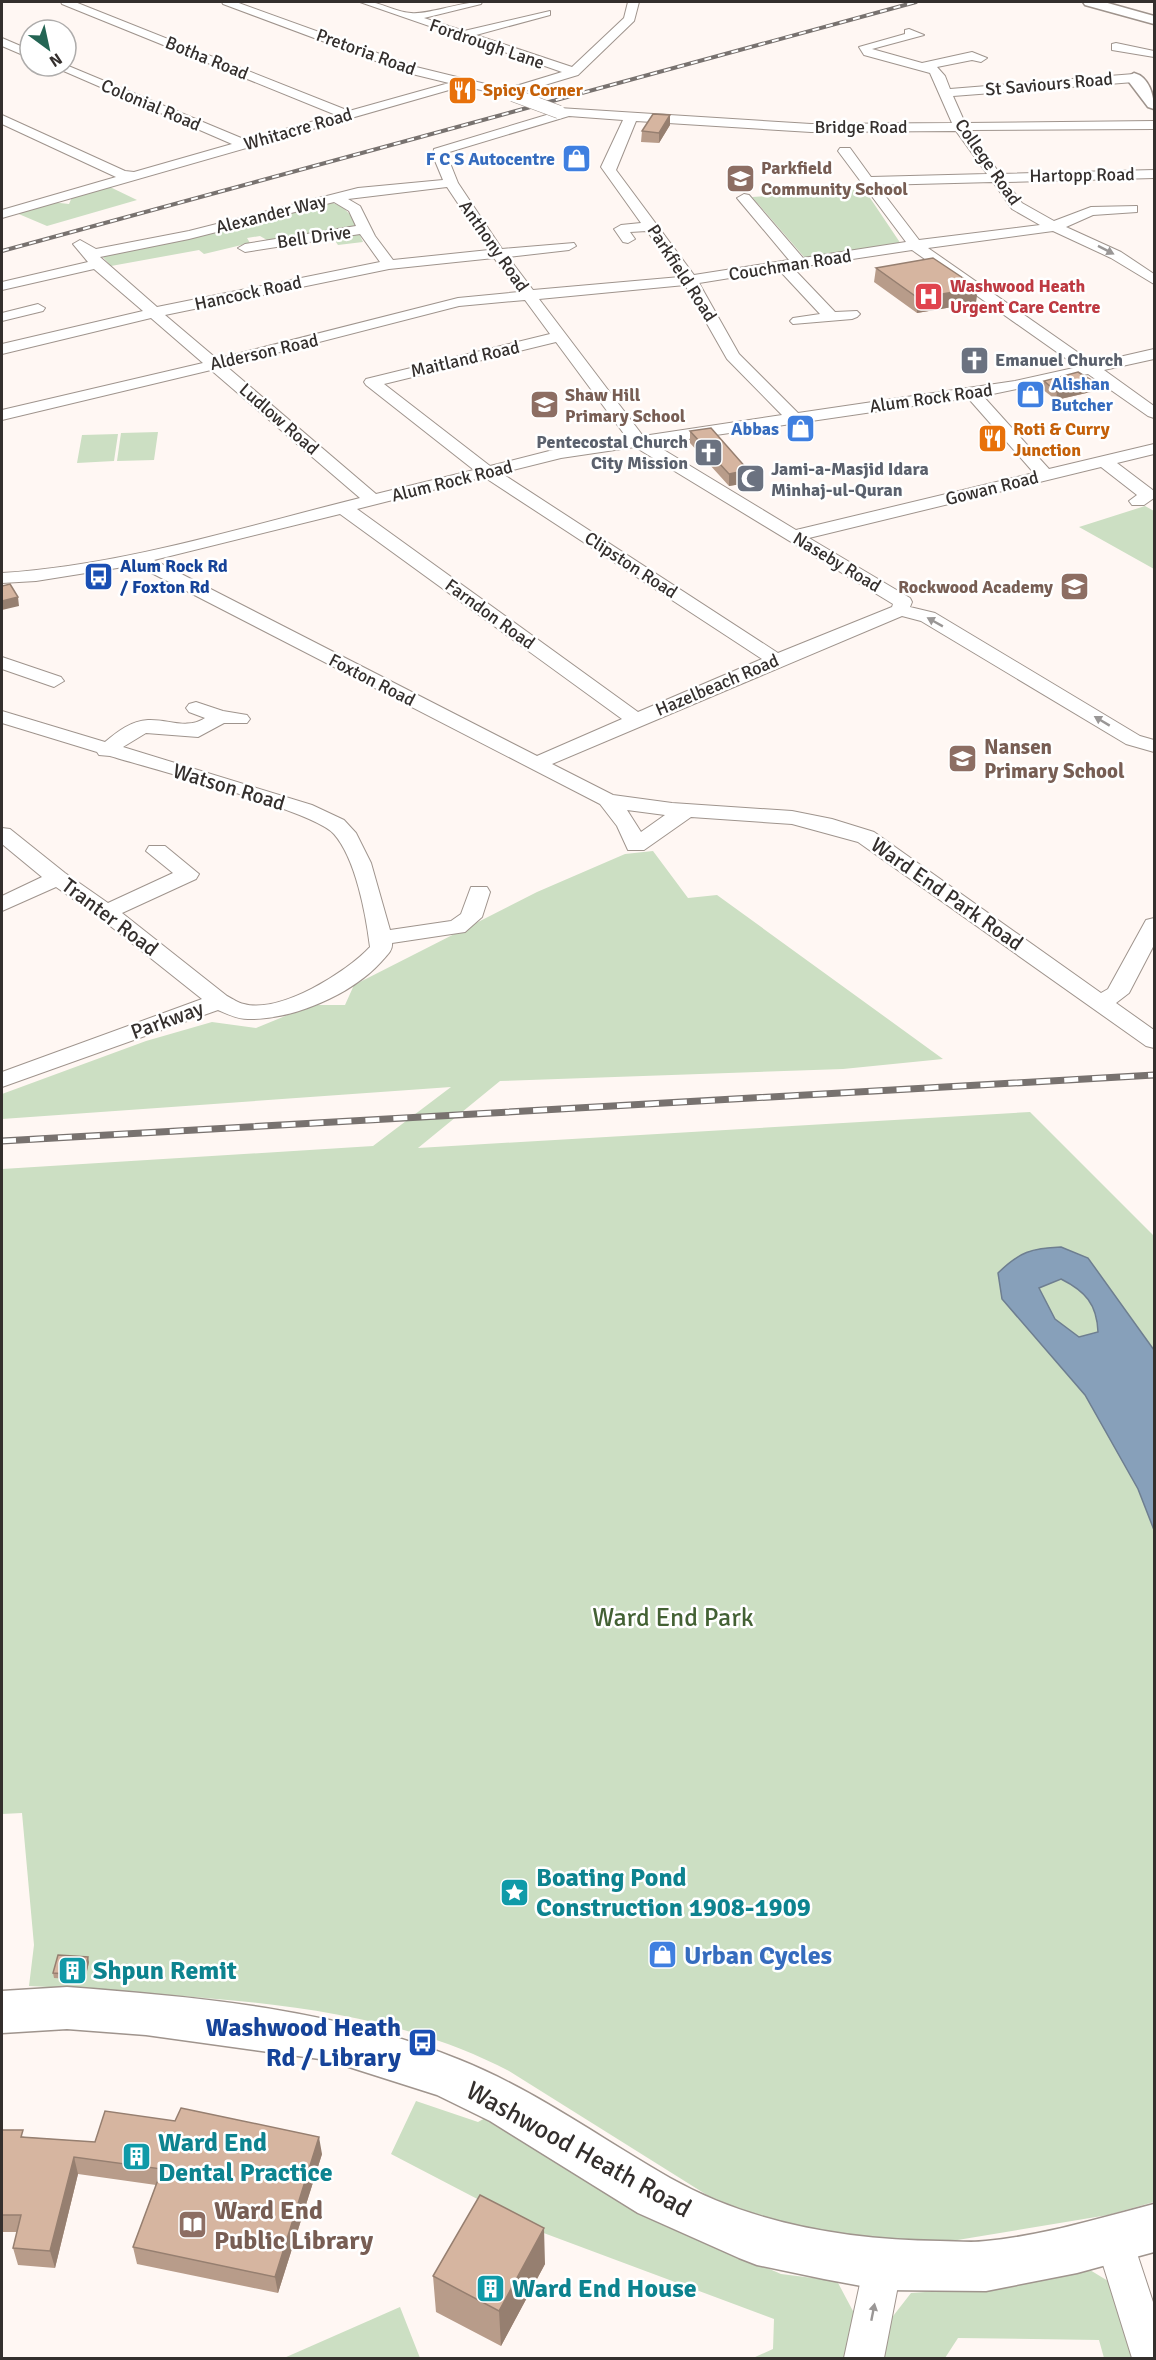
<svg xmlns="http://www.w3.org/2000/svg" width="1156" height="2360" font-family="Signika,sans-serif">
  <rect width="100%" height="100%" fill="#fff7f3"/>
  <path fill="#ccdfc3" d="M110,187L137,200L47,226L14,212L51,202L69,204L72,197Z
    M864,189L901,244L805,258L752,197Z
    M329,202C351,206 355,224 363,242L338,245L329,232L267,240L260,236L247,238L250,243L204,254L199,250L111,266L101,255Z
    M158,432L154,460L117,461L121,433Z
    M118,434L114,461L77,463L82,435Z
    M1145,506L1154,511V569L1079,527Z
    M653,851L688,898L717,895L943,1059L843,1069L500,1081L418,1148L1030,1112L1154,1236V2202L1108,2215L897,2250L758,2227L509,2071C404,2016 282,2003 165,1995C120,1991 74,1988 29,1986L34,1945L22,1813L2,1814V1169L373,1146L451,1087L2,1119V1094L146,1041L212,1022L256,1028L312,1005H345L354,985L537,892L625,854Z
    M416,2101L478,2122L494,2113L675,2228L781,2274L837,2281L854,2313L846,2358H753L773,2349L774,2319L541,2232L391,2154Z
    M1090,2270L1108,2281L1132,2358H1104L1099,2340L958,2338L945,2358H881L890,2320L911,2293L981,2288Z
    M400,2307L420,2358H284Z"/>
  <path fill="#87a0ba" stroke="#6e7e90" stroke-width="1.5" fill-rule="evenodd" d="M1061,1247L1088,1258L1154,1350V1530L1138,1489L1085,1395L1002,1299L998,1273C1019,1252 1032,1248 1061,1247ZM1061,1279C1085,1291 1097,1304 1098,1332L1079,1337L1055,1319L1039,1288Z"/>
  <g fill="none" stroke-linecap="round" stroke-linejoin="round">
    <defs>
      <path id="minor" d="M61,2H75L349,111L449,83L408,73L223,4L222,2H236L416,67L506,89L562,72L360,2C379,0 393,12 411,13C428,15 459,2 482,2L481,4L424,18L464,31L550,11V15L476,35L572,67L624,18L628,2H639L634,21L578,75L518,93L517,98L463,86L2,218V210L116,177L2,124V115L125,171L134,172L232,144L52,66L66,65L246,140L336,115L62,4Z
        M909,29L924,35L872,49L922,63L972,52L987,58L981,62L972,60L937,67L945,76L950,89L1134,74L1140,78L1134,82L953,96L965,123L1154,121V129L969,130L1000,174L1154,170V178L1006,182L1022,203L1054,221L1091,207L1137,206V212L1093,215L1066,227L1121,252L1154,274V284L1111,258L1053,231L928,248L1093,363L1154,349V359L1104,370L1154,406V418L1148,416L1088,374L983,396L1049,469L1154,444V454L1117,463L1154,491V498L1144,505H1132L1129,501L1137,495L1101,467L809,538L910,598L912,602L910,607L935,613L1140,736L1154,740V752L1126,744L921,621L902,616L552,764L613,795L672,803L792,811L832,819L874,832L1101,993L1108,989L1146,920L1154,918V945L1129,993L1116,1003L1154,1030V1048L1146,1046L858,842L792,824L691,817L644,850H628L617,826L600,804L136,565L36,581L2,583V573C124,565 243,527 360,498L211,370L2,420V410L203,363L151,318L2,354V344L143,311L94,269L2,290V282L88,262L73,244L80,240L96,249L189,231L358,188L443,180L433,156L434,149L553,113L559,108L811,124L952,123L930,73L864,55L859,47L905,34V30ZM569,116L623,120L601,167L641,223L621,225L614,229L623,242L628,243L635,239L630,232L647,231L680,277L533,290L508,257L569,250L576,246L574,243L502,249L458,183L446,153ZM636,121L811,132L956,131L987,174L871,177L850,148H840L838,151L906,242L803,258L749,195L744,194L737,198L789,260L694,275L616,170ZM993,182L1012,209L1040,225L919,240L877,185ZM447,187L489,250L393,260L375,236L360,206L348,199ZM334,202L349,211L356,226L245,244L238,248L245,252L360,234L380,262L157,307L100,257L189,239ZM912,250L1078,367L1015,381L798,413L739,354L699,283L779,270L820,314L793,318L790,321L793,324L852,319L857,317L860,314L857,311L835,312L793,268ZM494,258L519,292L458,298L217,359L165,315L389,269ZM685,285L727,359L782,415L643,436L539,299ZM525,300L550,334L366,379L364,382L366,385L474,470L376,494L226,366L459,306ZM556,342L627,438L561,448L490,466L384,384ZM968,398L1034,473L796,530L654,444ZM635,447L893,604L892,607L778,653L501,473L561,458ZM484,477L762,659L638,712L357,509ZM340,514L622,719L537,756L154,560ZM627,810L665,815L641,832Z
        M2,38L30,50V58L2,46Z
        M1116,43L1154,51V57L1112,50V44Z
        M38,304L45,308L43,311L2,321V313Z
        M2,657L61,677L64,681L54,687L2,669Z
        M196,702L223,711L247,715L250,719L247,723H224L198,737L146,733L123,747L312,805L344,820L356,833L371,863L390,930L451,921L461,914L471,887H487L490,892L482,917L465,932L392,943C393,951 386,956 381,962C351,995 292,1020 248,1019C237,1019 227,1014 218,1010L2,1087V1072L202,999L99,917L56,887L2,911V896L42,877L2,844V828L10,829L65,873L108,903L173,873L146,851L149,846H165L199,874L196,879L122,913L227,996C233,999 238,1003 244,1004C280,1014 347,972 370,947C366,915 356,859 334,834C315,811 149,768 110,756L99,755L97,752L2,723V711L105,742C118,731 131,721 148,720C169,719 186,730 205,718L189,712L186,708L189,704Z
        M1114,2220L1128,2226L1154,2305V2358H1132L1095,2239L1100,2226Z
        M883,2246L897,2251L902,2265L884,2358H844L864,2265L869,2251Z"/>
      <path id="major" d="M1083,2H1104L1154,16V24L1085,5Z
        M1134,73C1149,77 1154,95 1154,109L1148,107L1126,78Z
        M67,1987C199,1997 336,2009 460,2060C535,2090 600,2138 670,2178C751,2224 848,2240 940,2241C955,2241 971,2243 986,2241C1041,2236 1100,2218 1154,2204V2252L1077,2273L986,2291L883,2290L824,2279L757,2265L739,2258L638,2213L490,2121L437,2095L327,2060L146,2035L67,2029L2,2033V1991Z"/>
    </defs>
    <use href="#minor" stroke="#9f948d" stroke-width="2"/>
    <use href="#major" stroke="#9f948d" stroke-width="3"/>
    <use href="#minor" fill="#fff" fill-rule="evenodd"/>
    <use href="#major" fill="#fff" fill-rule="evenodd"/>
    <defs>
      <path id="rail-far1" d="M2,251L916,2"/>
      <path id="rail" d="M2,1141L1154,1075"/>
    </defs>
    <use href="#rail-far1" stroke="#78726f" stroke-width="4"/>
    <use href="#rail" stroke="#78726f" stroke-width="7"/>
    <use href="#rail-far1" stroke="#fff" stroke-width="2" stroke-dasharray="7" stroke-linecap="butt"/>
    <use href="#rail" stroke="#fff" stroke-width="4.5" stroke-dasharray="14" stroke-linecap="butt"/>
    <defs>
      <path id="minor-bridge" d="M513,95L559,112"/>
    </defs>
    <use href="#minor-bridge" stroke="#9f948d" stroke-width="14" stroke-linecap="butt"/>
    <use href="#minor-bridge" stroke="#fff" stroke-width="13"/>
  </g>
  <path fill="#b89c8a" d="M670,115V125L659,143L641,142L642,131Z
    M876,268L976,303L917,313L874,282Z
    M1044,381L1096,383L1095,391L1056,400L1042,389Z
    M690,431L747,483L729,486L690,443Z
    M89,1962L85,1980L54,1978L53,1973Z
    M2,2130L25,2137L95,2142L322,2154L278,2293L137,2264L133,2247L156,2185L78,2174L55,2268L18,2265L13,2248L17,2232H2Z
    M545,2264L501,2346L436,2312L433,2276Z"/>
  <path fill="#967f70" d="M670,115V125L659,143V133Z
    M978,288L976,303L917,313L918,298Z
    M1096,383L1095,391L1056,400L1057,392Z
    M748,470L747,483L729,486V474Z
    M18,597L19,606L2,610V601Z
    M88,1957L89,1962L85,1980L84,1975Z
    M319,2137L322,2154L278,2293L275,2277Z
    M74,2157L78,2174L55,2268L50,2251Z
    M544,2228L545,2264L501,2346L499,2311Z"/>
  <path fill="#d6b5a0" stroke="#967f70" stroke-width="1.5" d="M653,114L670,115L659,133L642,131Z
    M933,258L978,288L918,298L876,268Z
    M1078,372L1096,383L1057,392L1044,381Z
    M711,428L748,470L729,474L690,431Z
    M10,584L18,597L2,601V586Z
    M58,1955L88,1957L84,1975L53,1973Z
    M181,2108L319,2137L275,2277L133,2247L162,2169L74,2157L50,2251L13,2248L21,2215H2V2130H23L21,2137L95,2142L105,2111L175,2121Z
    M480,2195L544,2228L499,2311L433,2276Z"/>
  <defs><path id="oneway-solid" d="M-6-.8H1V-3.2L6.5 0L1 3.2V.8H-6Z" transform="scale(1.5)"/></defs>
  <g fill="#9a9796">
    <use href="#oneway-solid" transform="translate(1106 250) rotate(27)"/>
    <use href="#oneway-solid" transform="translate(935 622) rotate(-151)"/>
    <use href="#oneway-solid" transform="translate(1102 721) rotate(-149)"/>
    <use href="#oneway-solid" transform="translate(873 2312) rotate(-79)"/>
  </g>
  <defs>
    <symbol id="restaurant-square" viewBox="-11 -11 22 22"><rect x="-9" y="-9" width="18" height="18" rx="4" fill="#e8710a" stroke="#fff"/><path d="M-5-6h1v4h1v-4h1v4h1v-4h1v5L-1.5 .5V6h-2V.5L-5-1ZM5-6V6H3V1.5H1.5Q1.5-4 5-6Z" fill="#fff"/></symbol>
    <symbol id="shop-square" viewBox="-11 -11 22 22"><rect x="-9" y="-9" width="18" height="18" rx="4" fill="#3f7fe0" stroke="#fff"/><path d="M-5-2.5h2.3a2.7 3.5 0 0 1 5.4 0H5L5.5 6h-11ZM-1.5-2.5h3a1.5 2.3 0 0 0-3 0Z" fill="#fff"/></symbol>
    <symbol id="school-square" viewBox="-11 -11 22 22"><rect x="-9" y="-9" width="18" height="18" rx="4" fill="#8d6e63" stroke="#fff"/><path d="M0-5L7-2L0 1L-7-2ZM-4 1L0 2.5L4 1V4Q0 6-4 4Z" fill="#fff"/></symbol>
    <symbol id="hospital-square" viewBox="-11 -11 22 22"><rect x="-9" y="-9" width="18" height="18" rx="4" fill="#e0444e" stroke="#fff"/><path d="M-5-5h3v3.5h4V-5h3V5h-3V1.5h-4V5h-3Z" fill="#fff"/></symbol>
    <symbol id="church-square" viewBox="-11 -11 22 22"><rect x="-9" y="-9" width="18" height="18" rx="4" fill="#6b7280" stroke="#fff"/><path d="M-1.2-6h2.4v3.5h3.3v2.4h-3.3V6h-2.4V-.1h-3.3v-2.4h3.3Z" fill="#fff"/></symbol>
    <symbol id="mosque-square" viewBox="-11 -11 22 22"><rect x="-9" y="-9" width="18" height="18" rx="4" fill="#6b7280" stroke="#fff"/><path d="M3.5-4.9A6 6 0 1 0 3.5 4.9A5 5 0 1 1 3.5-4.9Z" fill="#fff"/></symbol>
    <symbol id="bus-square" viewBox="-11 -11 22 22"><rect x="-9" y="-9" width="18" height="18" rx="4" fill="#1a4fb4" stroke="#fff"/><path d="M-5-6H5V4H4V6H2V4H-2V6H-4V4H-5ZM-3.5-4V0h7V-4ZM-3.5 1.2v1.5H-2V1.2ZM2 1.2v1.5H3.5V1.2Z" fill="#fff"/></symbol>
    <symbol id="sight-square" viewBox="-11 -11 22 22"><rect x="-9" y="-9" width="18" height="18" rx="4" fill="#0f9aa8" stroke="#fff"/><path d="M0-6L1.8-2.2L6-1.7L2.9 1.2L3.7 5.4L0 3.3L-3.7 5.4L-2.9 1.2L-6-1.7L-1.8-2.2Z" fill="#fff"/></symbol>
    <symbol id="building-square" viewBox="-11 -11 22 22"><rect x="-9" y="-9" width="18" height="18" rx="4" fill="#0f9aa8" stroke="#fff"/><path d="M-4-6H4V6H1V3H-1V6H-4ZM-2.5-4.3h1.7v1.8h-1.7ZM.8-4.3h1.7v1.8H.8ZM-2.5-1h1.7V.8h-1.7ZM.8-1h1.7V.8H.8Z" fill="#fff"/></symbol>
    <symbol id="library-square" viewBox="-11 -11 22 22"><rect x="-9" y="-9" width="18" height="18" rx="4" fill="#8d6e63" stroke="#fff"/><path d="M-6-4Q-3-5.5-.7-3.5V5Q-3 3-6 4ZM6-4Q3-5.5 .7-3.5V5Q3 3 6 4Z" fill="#fff"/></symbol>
  </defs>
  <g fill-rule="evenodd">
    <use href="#restaurant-square" x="446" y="74" width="33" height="33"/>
    <use href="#shop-square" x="560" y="142" width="33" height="33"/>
    <use href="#school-square" x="724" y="162" width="33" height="33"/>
    <use href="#hospital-square" x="912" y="280" width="33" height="33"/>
    <use href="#church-square" x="958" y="344" width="33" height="33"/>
    <use href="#shop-square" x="1014" y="378" width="33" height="33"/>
    <use href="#school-square" x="528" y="388" width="33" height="33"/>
    <use href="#shop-square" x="784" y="412" width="33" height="33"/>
    <use href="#restaurant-square" x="976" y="422" width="33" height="33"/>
    <use href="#church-square" x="692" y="436" width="33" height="33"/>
    <use href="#mosque-square" x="734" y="462" width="33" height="33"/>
    <use href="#bus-square" x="82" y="560" width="33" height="33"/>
    <use href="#school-square" x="1058" y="570" width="33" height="33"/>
    <use href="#school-square" x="946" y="742" width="33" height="33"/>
    <use href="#sight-square" x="498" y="1876" width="33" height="33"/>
    <use href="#shop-square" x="646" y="1938" width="33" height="33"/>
    <use href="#building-square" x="56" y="1954" width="33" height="33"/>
    <use href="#bus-square" x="406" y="2026" width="33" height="33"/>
    <use href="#building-square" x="120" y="2140" width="33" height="33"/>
    <use href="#library-square" x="176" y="2208" width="33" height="33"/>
    <use href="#building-square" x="474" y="2272" width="33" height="33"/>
  </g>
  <g text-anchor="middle" stroke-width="5" stroke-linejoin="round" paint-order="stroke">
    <g font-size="18" fill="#342f2d" stroke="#fff">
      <text transform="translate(487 44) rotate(19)" y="6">Fordrough Lane</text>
      <text transform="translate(366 52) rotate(20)" y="6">Pretoria Road</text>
      <text transform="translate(207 58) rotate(22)" y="6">Botha Road</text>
      <text transform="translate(1049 84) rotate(-5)" y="6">St Saviours Road</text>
      <text transform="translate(151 105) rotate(23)" y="6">Colonial Road</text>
      <text x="861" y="133">Bridge Road</text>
      <text transform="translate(298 129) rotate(-16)" y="6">Whitacre Road</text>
      <text transform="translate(988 162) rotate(55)" y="6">College Road</text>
      <text transform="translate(1082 175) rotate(-1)" y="6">Hartopp Road</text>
      <text transform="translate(271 214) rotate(-14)" y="6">Alexander Way</text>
      <text transform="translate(314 237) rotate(-8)" y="6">Bell Drive</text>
      <text transform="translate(494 246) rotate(55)" y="6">Anthony Road</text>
      <text transform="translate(790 265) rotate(-9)" y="6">Couchman Road</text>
      <text transform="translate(682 273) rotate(57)" y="6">Parkfield Road</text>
      <text transform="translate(248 293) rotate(-12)" y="6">Hancock Road</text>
      <text transform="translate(264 352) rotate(-13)" y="6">Alderson Road</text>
      <text transform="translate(465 359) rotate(-13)" y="6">Maitland Road</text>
      <text transform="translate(931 398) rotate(-8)" y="6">Alum Rock Road</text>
      <text transform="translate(279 419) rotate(41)" y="6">Ludlow Road</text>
      <text transform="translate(452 481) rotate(-14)" y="6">Alum Rock Road</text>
      <text transform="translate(992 488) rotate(-14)" y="6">Gowan Road</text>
      <text transform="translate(837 562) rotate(31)" y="6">Naseby Road</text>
      <text transform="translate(631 565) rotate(33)" y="6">Clipston Road</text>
      <text transform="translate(490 614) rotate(36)" y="6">Farndon Road</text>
      <text transform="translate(372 680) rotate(27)" y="6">Foxton Road</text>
      <text transform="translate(717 685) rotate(-23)" y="6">Hazelbeach Road</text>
    </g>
    <g font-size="18" font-weight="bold" fill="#c56008" stroke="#fff" text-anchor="start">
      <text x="483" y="96">Spicy Corner</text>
      <text x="1013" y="435">Roti &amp; Curry<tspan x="1013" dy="21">Junction</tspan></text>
    </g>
    <g font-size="18" font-weight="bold" fill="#366cbe" stroke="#fff" text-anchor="end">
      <text x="555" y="165">F C S Autocentre</text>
      <text x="1051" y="390" text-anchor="start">Alishan<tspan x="1051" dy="21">Butcher</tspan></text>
      <text x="779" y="435">Abbas</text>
    </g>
    <g font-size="18" font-weight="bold" fill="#785e54" stroke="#fff" text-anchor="start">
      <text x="761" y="174">Parkfield<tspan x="761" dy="21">Community School</tspan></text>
      <text x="565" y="401">Shaw Hill<tspan x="565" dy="21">Primary School</tspan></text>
      <text x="1053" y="593" text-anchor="end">Rockwood Academy</text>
    </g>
    <g font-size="18" font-weight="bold" fill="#be3a42" stroke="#fff" text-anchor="start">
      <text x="950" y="292">Washwood Heath<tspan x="950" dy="21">Urgent Care Centre</tspan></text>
    </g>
    <g font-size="18" font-weight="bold" fill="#5b616d" stroke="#fff" text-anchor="start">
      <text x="995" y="366">Emanuel Church</text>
      <text x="688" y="448" text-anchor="end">Pentecostal Church<tspan x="688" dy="21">City Mission</tspan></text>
      <text x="771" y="475">Jami-a-Masjid Idara<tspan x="771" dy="21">Minhaj-ul-Quran</tspan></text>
    </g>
    <g font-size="18" font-weight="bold" fill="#164399" stroke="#fff" text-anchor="start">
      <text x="120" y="572">Alum Rock Rd<tspan x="120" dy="21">/ Foxton Rd</tspan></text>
    </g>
    <g font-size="21" font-weight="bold" fill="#785e54" stroke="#fff" text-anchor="start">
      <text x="984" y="754">Nansen<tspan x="984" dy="24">Primary School</tspan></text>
    </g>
    <g font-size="21" fill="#342f2d" stroke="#fff">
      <text transform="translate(229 787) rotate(17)" y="7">Watson Road</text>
      <text transform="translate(947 894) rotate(35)" y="7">Ward End Park Road</text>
      <text transform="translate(110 917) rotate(37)" y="7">Tranter Road</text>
      <text transform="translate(167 1020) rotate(-20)" y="7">Parkway</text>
    </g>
    <g font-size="26" fill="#436134" stroke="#fff">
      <text x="673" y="1626">Ward End Park</text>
    </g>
    <g font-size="26" font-weight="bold" fill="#0d838f" stroke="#fff" text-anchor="start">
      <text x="536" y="1886">Boating Pond<tspan x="536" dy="30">Construction 1908-1909</tspan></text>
      <text x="93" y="1979">Shpun Remit</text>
      <text x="158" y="2151">Ward End<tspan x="158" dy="30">Dental Practice</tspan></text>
      <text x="512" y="2297">Ward End House</text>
    </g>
    <g font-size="26" font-weight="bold" fill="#366cbe" stroke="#fff" text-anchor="start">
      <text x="684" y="1964">Urban Cycles</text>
    </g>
    <g font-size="26" font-weight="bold" fill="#164399" stroke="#fff" text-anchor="end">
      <text x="401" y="2036">Washwood Heath<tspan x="401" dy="30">Rd / Library</tspan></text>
    </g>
    <g font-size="26" fill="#342f2d" stroke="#fff">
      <text transform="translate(579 2149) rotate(29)" y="9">Washwood Heath Road</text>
    </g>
    <g font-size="26" font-weight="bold" fill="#785e54" stroke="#fff" text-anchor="start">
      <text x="214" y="2219">Ward End<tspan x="214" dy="30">Public Library</tspan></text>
    </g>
  </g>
  <rect width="1156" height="2360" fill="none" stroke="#342f2d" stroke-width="6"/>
  <g transform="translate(48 48) rotate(147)"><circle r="28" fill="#ffffff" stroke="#aeacab" stroke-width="1.5"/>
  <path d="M0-4.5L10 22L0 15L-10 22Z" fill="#246554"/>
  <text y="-9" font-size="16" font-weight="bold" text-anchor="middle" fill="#342f2d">N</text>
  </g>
</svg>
